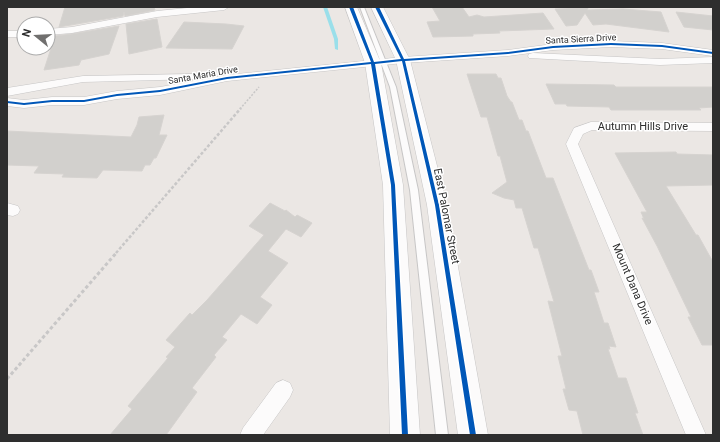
<svg xmlns="http://www.w3.org/2000/svg" width="720" height="442" font-family="Roboto,sans-serif">
  <rect width="100%" height="100%" fill="#ebe7e4"/>
  <g fill="none" stroke-linecap="round" stroke-linejoin="round">
    <path fill="#9adfea" fill-rule="evenodd" d="M323,7H327L338,39V50L335,49L334,39Z"/>
  </g>
  <path fill="#d2d0cd" stroke="#d6d3d0" d="M65,7H154L155,10L125,16L124,12L123,16L59,27Z
    M432,7H462L469,17L477,15L484,17L543,13L554,29L499,31L500,33L473,34V36L433,37L427,22L440,21Z
    M588,8L587,10L623,9L661,12L669,32L606,24L593,25L585,13L577,25L566,26L555,9Z
    M676,12L713,16V30L684,27Z
    M157,19L162,47L129,54L126,24Z
    M184,22L226,24L244,26L232,49L166,48Z
    M119,26L109,54L81,60L79,65L44,70L55,36L72,34Z
    M467,74H496L498,78H501L507,96L511,102H512L519,120H522L526,131H528L546,178H553L589,270H591L599,292H594L604,323H608L616,347L609,346L610,349H608L618,378H626L638,413H635L643,435H583L577,411L569,410L563,389H566L558,356H562L548,301L554,302L538,248H534L522,208H516L514,200L504,198L492,193L507,182L500,156H498L487,117H481Z
    M546,84L614,85L616,87H713V107L699,108L701,110H611L609,107L567,106L566,104H555Z
    M164,115L159,135H167L156,158H154L150,165H145L142,171L103,170L97,178L62,177L64,174L34,173L39,166L7,165V131L131,137L137,125L139,117Z
    M676,152L677,154L713,155V185L666,186L696,235H698L713,262V345H702L688,317H691L657,246L642,218L644,219L641,212H647L615,153Z
    M270,203L285,211L286,210L295,217L297,215L312,223L301,237L286,229L268,251L288,263L260,297L272,305L257,324L241,314L222,337L227,340L214,355L216,357L192,388L197,392L166,435H110L132,409L128,406L168,358L166,357L175,347L166,340L190,313L192,315L207,300L264,235L249,226Z"/>
  <g fill="none" stroke-linecap="round" stroke-linejoin="round">
    <defs>
      <path id="lane" d="M360,7H364L396,87L418,190L448,435H436L410,190L390,87Z"/>
      <path id="street" d="M197,7H229L224,10L157,17L72,33L48,35V29L72,27L157,11Z
        M7,31H24V37H7Z
        M611,41L662,43L713,50V56L662,49L611,47L553,50L508,56L403,63L227,81L160,95L117,99L84,105H52L24,108L7,106V98L24,100L52,97H84L117,91L160,87L227,75L403,57L508,50L553,44Z
        M533,53L660,59L713,57V63L660,65L529,58L528,56L529,54Z
        M194,74L200,77L198,79L83,82L7,96V88L83,76Z
        M591,122L713,123V131L592,130L583,134L578,144L706,435H686L566,144L574,128Z
        M7,203L18,206L20,210L18,214L13,216L7,215Z
        M283,380L290,383L293,390L290,397L263,435H240L243,428L276,383Z"/>
      <path id="secondary" d="M345,7H357L381,63L403,185L420,435H390L383,185L365,63Z
        M371,7H383L410,60L447,205L488,435H458L427,205L396,60Z"/>
    </defs>
    <use href="#lane" stroke="#c7c6c6" stroke-width="2"/>
    <use href="#street" stroke="#c7c6c6" stroke-width="1"/>
    <use href="#secondary" stroke="#c7c6c6" stroke-width="1"/>
    <path stroke="#c8c7c7" stroke-width="1.5" stroke-dasharray="2 1.5" stroke-linecap="butt" d="M240,109L259,87"/>
    <path stroke="#c8c7c7" stroke-width="2.5" stroke-dasharray="3 2" stroke-linecap="butt" d="M116,253L241,108"/>
    <path stroke="#c8c7c7" stroke-width="3" stroke-dasharray="3.5 2.5" stroke-linecap="butt" d="M7,379L117,252"/>
    <use href="#lane" fill="#fcfbfb" fill-rule="evenodd"/>
    <use href="#street" fill="#fcfbfb" fill-rule="evenodd"/>
    <use href="#secondary" fill="#fcfbfb" fill-rule="evenodd"/>
    <defs>
      <path id="cycleway" d="M349,7H353L374,62L401,59L375,7H379L404,59L508,52L553,46L611,43L662,45L713,52V54L662,47L611,45L553,48L508,54L405,61L439,205L476,435H470L435,205L402,61L375,64L395,185L408,435H402L391,185L371,64L227,79L160,92L117,96L84,102H52L24,105L7,103V101L24,103L52,100H84L117,94L160,90L227,77L371,62Z"/>
    </defs>
    <use href="#cycleway" stroke="#fff" stroke-width="3"/>
    <use href="#cycleway" fill="#0057b8" fill-rule="evenodd"/>
  </g>
  <g text-anchor="middle" stroke-width="3" stroke-linejoin="round" paint-order="stroke">
    <g font-size="9" fill="#2e2e2e" stroke="#fff">
      <text transform="translate(581 39) rotate(-3)" y="3">Santa Sierra Drive</text>
      <text transform="translate(203 75) rotate(-10)" y="3">Santa Maria Drive</text>
    </g>
    <g font-size="11" fill="#2e2e2e" stroke="#fff">
      <text x="643" y="130">Autumn Hills Drive</text>
      <text transform="translate(447 216) rotate(79)" y="4">East Palomar Street</text>
      <text transform="translate(633 284) rotate(67)" y="4">Mount Dana Drive</text>
    </g>
  </g>
  <rect width="720" height="442" fill="none" stroke="#2e2e2e" stroke-width="16"/>
  <g transform="translate(36 36) rotate(288)"><circle r="19" fill="#ffffff" stroke="#ababab"/>
  <path d="M0-3L7 15L0 10L-7 15Z" fill="#706f6e"/>
  <text y="-6" font-size="11" font-weight="bold" text-anchor="middle" fill="#2e2e2e">N</text>
  </g>
</svg>
